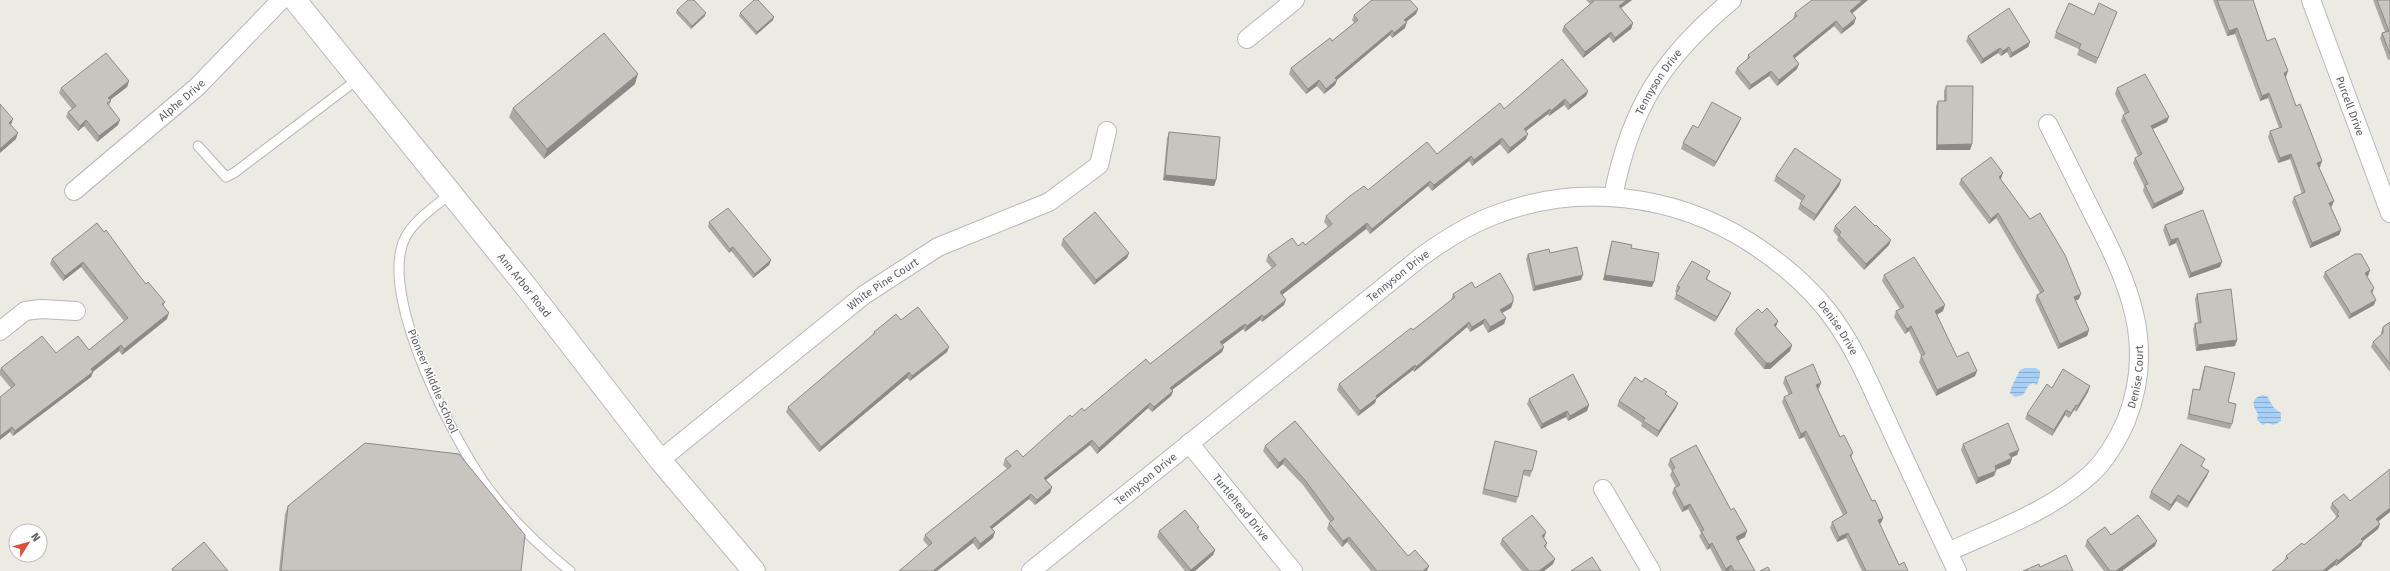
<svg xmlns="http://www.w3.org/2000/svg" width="2390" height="571" font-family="'Fira Sans',sans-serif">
  <defs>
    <pattern id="water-rules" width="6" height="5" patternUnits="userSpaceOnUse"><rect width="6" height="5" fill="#a8d0f7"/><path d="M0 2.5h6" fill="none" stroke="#8caccb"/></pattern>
  </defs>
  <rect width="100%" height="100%" fill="#ecebe3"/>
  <path fill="url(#water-rules)" d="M2025,368H2036L2040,371V376L2037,385L2033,383L2029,385L2023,395L2015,397L2010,393C2010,389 2018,374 2020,370Z
    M2263,395L2267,396L2274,408L2281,413V421L2274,425L2267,423L2263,425L2257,420L2258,414C2252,406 2251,398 2263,395Z"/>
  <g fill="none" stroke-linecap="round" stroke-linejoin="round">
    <defs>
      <path id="lane" d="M198,146L226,177L234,173L358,79
        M451,193C436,206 414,220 405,238C377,295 455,444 491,492C514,522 540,547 570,571"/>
      <g id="street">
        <path id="s1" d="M2311,0L2390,213"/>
        <path d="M1247,39L1295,0"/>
        <path id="s2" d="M74,191L197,87L281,0"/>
        <path id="s3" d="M1613,197C1630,108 1663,57 1732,0"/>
        <path d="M0,331L25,311L41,309L76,311"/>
        <path id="s4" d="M1189,443L1293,571"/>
        <path id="s5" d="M660,460L864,295L938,247L1049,202L1099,165L1107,131"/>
        <path d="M1603,489L1651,571"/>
        <path id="s6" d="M1948,552C1998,529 2053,510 2093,472C2107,458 2118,439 2126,421C2157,344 2128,282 2093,214C2078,184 2063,154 2048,124"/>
        <path id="s7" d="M1031,571L1421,257C1443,241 1466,226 1492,216C1578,182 1674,194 1751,243C1783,264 1813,289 1835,321C1857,352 1871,387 1887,421C1910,471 1933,521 1957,571"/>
      </g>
      <g id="secondary">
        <path id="s8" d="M295,0L528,289L660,460L754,571"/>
      </g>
    </defs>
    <use href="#lane" stroke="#b5b8bc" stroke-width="11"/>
    <use href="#street" stroke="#b5b8bc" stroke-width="20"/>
    <use href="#secondary" stroke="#b6b8be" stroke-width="24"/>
    <use href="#lane" stroke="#fff" stroke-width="9"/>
    <use href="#street" stroke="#fff" stroke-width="18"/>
    <use href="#secondary" stroke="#fff" stroke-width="22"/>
  </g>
  <path fill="#aca9a5" d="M1586,0H1632L1621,8L1633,23L1631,29L1613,43L1609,37L1583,58L1562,31L1564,26L1590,4Z
    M2213,0H2253L2267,41L2286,77H2285L2296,106L2320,167H2318L2332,206L2331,207L2341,230L2339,235L2310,248L2292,202L2294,197L2302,194L2290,159L2278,163L2268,137L2270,131L2279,128L2268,98L2260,101L2235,34L2227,36Z
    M2373,0H2390V59L2388,60L2380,38L2382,33L2385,32Z
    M1418,9L1416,14L1406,22L1405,28L1392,38L1390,35L1337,80L1335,85L1324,94L1317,86L1306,94L1289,74L1291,68L1332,41L1354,23L1352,20L1354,15Z
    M677,10L705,16L691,29L676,13Z
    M2117,12L2096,64L2077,55L2079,49L2054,38L2056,32L2094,15Z
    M740,13L773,20L756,35L739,16Z
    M1795,13H1852L1854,24L1841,34L1834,26L1813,43L1795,58L1797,69L1777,86L1769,76L1749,90L1735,73L1737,68L1747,59L1748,55L1793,19Z
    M1968,36L2030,42L2028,47L2010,58L2007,52L2001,56L1998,53L1981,64L1966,41Z
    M129,81L127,87L110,100L111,101L109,105L118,125L97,142L84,126L78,131L66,117L68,112L72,109L59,93L61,88Z
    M635,84L544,159L509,117L513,108Z
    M1946,86L1972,144L1970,150H1936V106L1938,101H1944V91Z
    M2117,88L2167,122L2152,129L2184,189L2182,194L2152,209L2143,191L2144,186L2133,163L2135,158L2138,156L2121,121L2123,115L2125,114L2115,94Z
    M1588,91L1586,96L1568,110L1564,105L1549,116L1548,114L1526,131V139L1508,154L1500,144L1472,166L1469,161L1432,191L1428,186L1370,234L1366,229L1282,295L1284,305L1262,322L1260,320L1245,332L1243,329L1222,345L1224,347L1222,352L1172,390L1173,391L1171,396L1152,412L1148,408L1097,454L1090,445L1046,480L1052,487L1050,493L1035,505L1029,499L992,529L993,538L978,550L973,543L928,546L923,540L925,535L1007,469L1003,465L1005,459L1023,457L1072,417L1084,411L1150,364L1272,268L1266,261L1268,255L1298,246L1305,245L1328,227L1324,222L1326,216L1368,190L1437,154L1504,109Z
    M1739,123L1714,167L1681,149L1683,143L1698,128Z
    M1169,132L1216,180L1214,186L1163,180L1167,138Z
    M1776,176L1841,180L1839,186L1814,221L1798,209L1800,204L1802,201L1774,181Z
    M1961,179H2001L2000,180L2079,299L2075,301L2089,330L2087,336L2058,349L2035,300L2037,295L2040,293L1996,218L1989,224L1959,184Z
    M709,222L771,260L769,265L753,278L731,251L729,253L708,227Z
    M97,223L146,284L165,302L163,306L167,319L122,355L119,351L93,372L91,377L13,436L10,432L11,388L0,375V370L1,368L89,350L124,321L81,267L63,281L50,264L52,259Z
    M2165,225L2220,267L2189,278L2176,243L2169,246L2163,230Z
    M1835,226L1889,245L1864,270L1837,240L1838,237L1833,231Z
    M1063,239L1129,253L1127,258L1094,285L1061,245Z
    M1612,241L1631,248L1652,287L1603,280L1610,247Z
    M1550,253L1581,280L1533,291L1526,259L1528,254Z
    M2370,270L2368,276H2367L2372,294L2374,305L2349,319L2323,277L2325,272Z
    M1710,271L1707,279L1729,298L1715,322L1674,299L1677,292H1675L1677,286Z
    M1884,275L1943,311L1936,315L1957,357L1975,376L1936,396L1919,362L1921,356L1909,331L1905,334L1894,317L1896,311L1900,309L1882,281Z
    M1475,288L1513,302L1511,308L1502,313L1506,318L1504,324L1488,333L1483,324L1470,332L1467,327L1414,372L1413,370L1376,399L1375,403L1358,416L1337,390L1339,384L1413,330L1451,300L1453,294Z
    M2197,294L2237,340L2235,346L2196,351L2193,329L2195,323H2198L2195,299Z
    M1762,313L1778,321L1776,327L1792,345L1790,351L1770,369H1764L1734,334L1736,329Z
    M901,320L949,347L947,352L910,381L907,378L819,452L786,412L788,407L872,336L874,332Z
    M2390,322V372L2371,347L2373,342L2381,335V332L2383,327Z
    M2205,366L2228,402L2232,424L2230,429L2187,419L2193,389L2199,390L2203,371Z
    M1785,377L1821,383L1819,388L1818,389L1840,437L1853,453L1851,458L1872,501L1883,518L1881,523L1879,524L1899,565L1908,571H1862L1846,538L1837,542L1830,528L1832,522L1843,515L1804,437L1799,439L1782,402L1784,397L1789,395L1783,383Z
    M1642,382L1666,395L1676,408L1657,437L1641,426L1642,423L1617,406L1619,401Z
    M2090,386L2088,392L2076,412L2074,410L2069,418L2065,415L2052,436L2025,419L2027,414L2052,388Z
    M1529,399L1589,405L1587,411L1568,421L1566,417L1541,429L1527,404Z
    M1295,421L1408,556L1427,571H1371L1347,542L1342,547L1327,529L1329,523L1330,522L1303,485L1283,464L1277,469L1263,451L1265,446Z
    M1495,441L1532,471L1530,477L1523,475L1518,497L1516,503L1482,494L1493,447Z
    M1963,444L2017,455L2011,458H2012L2010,464L1996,470L1994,476L1976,484L1961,450Z
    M1670,459L1745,537L1738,540L1755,571H1722L1710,548L1707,550L1699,536L1701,533L1688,509L1682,512L1672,493L1674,488L1676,487L1670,475L1672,471L1668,465Z
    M2203,465L2202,467L2207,476L2187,508L2176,501L2169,511L2149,498L2151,492Z
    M2350,501L2378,521L2380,524L2378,529L2363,541L2361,546L2336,566L2335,565L2327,571H2272L2284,561L2286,556L2304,545L2335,519L2336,516L2330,508L2332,503Z
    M288,506L521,571H279L285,514Z
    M1199,527L1198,530L1215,550L1213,555L1195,571H1185L1157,537L1159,531Z
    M1546,532L1544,538L1547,543L1546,548L1555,559L1553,564L1544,571H1522L1500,544L1502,539Z
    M2111,535L2155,546L2122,571H2104L2085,546L2087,540Z"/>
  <path fill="#8c8a86" d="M1627,0H1632L1617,11L1619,6Z
    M1863,0H1868L1848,17L1850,11Z
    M1418,9L1416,14L1402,25L1404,20Z
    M706,13L705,16L691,29L692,26Z
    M774,17L773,20L756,35L757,32Z
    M1856,18L1854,24L1841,34L1843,29Z
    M1836,21L1834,26L1791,61L1793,56Z
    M1407,22L1405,28L1392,38L1394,33Z
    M1633,23L1631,29L1613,43L1615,38Z
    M2237,28L2235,34L2227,36L2229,31Z
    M1392,30L1390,35L1333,83L1335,78Z
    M1611,32L1609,37L1583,58L1585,52Z
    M2030,42L2028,47L2010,58L2012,53Z
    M2009,47L2007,52L2001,56L2003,51Z
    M2000,48L1998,53L1981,64L1983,59Z
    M1799,64L1797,69L1777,86L1779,80Z
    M1771,71L1769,76L1749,90L1751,85Z
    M2288,71L2286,77L2282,78L2284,73Z
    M638,74L635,84L544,159L547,149Z
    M1319,80L1317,86L1306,94L1308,89Z
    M1337,80L1335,85L1324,94L1326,89Z
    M129,81L127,87L106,103L108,98Z
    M1588,91L1586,96L1568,110L1570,105Z
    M2269,93L2268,98L2260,101L2262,96Z
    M1565,99L1564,105L1549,116L1551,111Z
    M1550,109L1548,114L1522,134L1524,129Z
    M2169,117L2167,122L2149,131L2151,126Z
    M1741,118L1739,123L1714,167L1716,162Z
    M13,119L11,125L7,128L9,123Z
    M86,120L84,126L78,131L80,126Z
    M120,120L118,125L97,142L99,136Z
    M18,133L16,139L0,153V149Z
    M1528,134L1526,139L1508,154L1510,148Z
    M1502,138L1500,144L1472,166L1474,160Z
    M1972,144L1970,150H1936L1937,145Z
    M2291,154L2290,159L2278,163L2280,158Z
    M1471,156L1469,161L1432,191L1434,185Z
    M2322,161L2320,167L2315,168L2317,163Z
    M2003,173L2001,179L1997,182L1999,177Z
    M1165,175L1216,180L1214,186L1163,180Z
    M1841,180L1839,186L1814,221L1816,215Z
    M1430,181L1428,186L1370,234L1372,229Z
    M2184,189L2182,194L2152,209L2154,204Z
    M2334,201L2332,206L2327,208L2329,203Z
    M1998,213L1996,218L1989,224L1991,219Z
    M1367,223L1366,229L1278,298L1280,292Z
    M2341,230L2339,235L2310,248L2312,243Z
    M2178,238L2176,243L2169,246L2171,240Z
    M1891,240L1889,245L1864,270L1866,264Z
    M733,247L731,251L729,253L730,249Z
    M1129,253L1127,258L1094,285L1096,280Z
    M771,260L769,265L753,278L755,274Z
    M83,262L81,267L63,281L65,276Z
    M2222,262L2220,267L2189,278L2191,273Z
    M2370,270L2368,276L2363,279L2365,273Z
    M1583,275L1581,280L1533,291L1535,286Z
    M1605,275L1654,282L1652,287L1603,280Z
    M2374,288L2372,294L2371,291Z
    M1731,293L1729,298L1715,322L1717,317Z
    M2081,294L2079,299L2072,302L2074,297Z
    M1286,300L1284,305L1262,322L1264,317Z
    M2376,300L2374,305L2349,319L2351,314Z
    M1513,302L1511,308L1498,315L1500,310Z
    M1945,305L1943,311L1933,317L1935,311Z
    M169,313L167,319L122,355L124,349Z
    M1262,315L1260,320L1245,332L1247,326Z
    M1506,318L1504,324L1488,333L1490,327Z
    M1485,319L1483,324L1470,332L1472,327Z
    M1778,321L1776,326L1772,330L1774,325Z
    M1469,322L1467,327L1414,372L1416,367Z
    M1245,324L1243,329L1218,348L1220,342Z
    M1911,326L1909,331L1905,334L1907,329Z
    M2089,330L2087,336L2058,349L2060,344Z
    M2237,340L2235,346L2196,351L2198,345Z
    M121,345L119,351L91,373L93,372L91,377L13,436L15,431Z
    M1792,345L1790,351L1770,369H1764L1766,363Z
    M949,347L947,352L910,381L912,376Z
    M1224,347L1222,352L1168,393L1170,388Z
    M1415,365L1413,370L1376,399L1375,403L1358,416L1360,411L1376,396Z
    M1977,371L1975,376L1936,396L1937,390Z
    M909,372L907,378L819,452L821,447Z
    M1821,383L1819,388L1814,390L1816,385Z
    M2090,386L2088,392L2076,412L2078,406Z
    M1173,391L1171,396L1152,412L1154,407Z
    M1150,403L1148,408L1097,454L1099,448Z
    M1678,403L1676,408L1657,437L1659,431Z
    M1589,405L1587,411L1568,421L1570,416Z
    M2076,405L2074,410L2069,418L2071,413Z
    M2066,410L2065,415L2052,436L2054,430Z
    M1567,411L1566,417L1541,429L1542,424Z
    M12,427L10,432L0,440V436Z
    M1806,431L1804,437L1799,439L1801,434Z
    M1092,440L1090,445L1042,483L1044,478Z
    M2019,450L2017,455L2007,459L2009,454Z
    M1285,458L1283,464L1277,469L1279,463Z
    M2012,458L2010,464L1993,471L1995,466Z
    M1996,471L1994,476L1976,484L1978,478Z
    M2209,471L2207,476L2187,508L2189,502Z
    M1052,487L1050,493L1035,505L1037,500Z
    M1031,494L1029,499L988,532L990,527Z
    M2178,495L2176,501L2169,511L2171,505Z
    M1690,504L1688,509L1682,512L1684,507Z
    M2390,508V512L2374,525L2376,519Z
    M1883,518L1881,523L1876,526L1878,520Z
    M2380,524L2378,529L2363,541L2361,546L2336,566L2338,561L2361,539Z
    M1747,531L1745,537L1734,543L1736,537Z
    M995,532L993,538L978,550L980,544Z
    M1546,532L1544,538L1540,541L1542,536Z
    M1848,533L1846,538L1837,542L1839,537Z
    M975,537L973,543L937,571H934V570Z
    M1349,537L1347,542L1342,547L1343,541Z
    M2157,541L2155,546L2122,571H2116Z
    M1712,543L1710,548L1707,550L1709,545Z
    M1215,550L1213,555L1195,571H1190Z
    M1555,559L1553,564L1544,571H1539Z
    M2337,559L2335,565L2327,571H2323Z
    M1731,565L1729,571H1725L1726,569Z
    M1429,566L1427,571H1423Z"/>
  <path fill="#c8c5c0" stroke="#8c8a86" d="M688,0H694L706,13L692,26L677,10Z
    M754,0H758L774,17L757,32L740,13Z
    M1372,0H1410L1418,9L1404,20L1407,22L1394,33L1392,30L1335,78L1337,80L1326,89L1319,80L1308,89L1291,68L1330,38L1332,41L1358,20L1354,15Z
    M1593,0H1627L1619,6L1633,23L1615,38L1611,32L1585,52L1564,26L1594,1Z
    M1812,0H1863L1850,11L1856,18L1843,29L1836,21L1815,38L1793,56L1799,64L1779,80L1771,71L1751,85L1737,68L1750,57L1748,55L1797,16L1795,13Z
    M2217,0H2253L2267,41L2275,38L2288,71L2284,73L2296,106L2300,104L2322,161L2317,163L2334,201L2329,203L2341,230L2312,243L2294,197L2305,192L2291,154L2280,158L2270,131L2282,127L2269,93L2262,96L2237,28L2229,31Z
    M2377,0H2390V54L2382,33L2389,31Z
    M2069,3L2094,15L2099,3L2117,12L2098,58L2079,49L2081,44L2056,32Z
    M2009,8L2030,42L2012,53L2009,47L2003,51L2000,48L1983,59L1968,36Z
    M604,33L638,74L547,149L513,108Z
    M106,53L129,81L108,98L111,101L107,103L120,120L99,136L86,120L80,126L68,112L76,106L61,88Z
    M1562,59L1588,91L1570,105L1565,99L1551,111L1550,109L1524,129L1528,134L1510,148L1502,138L1474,160L1471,156L1434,185L1430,181L1372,229L1367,223L1280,292L1286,300L1264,317L1262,315L1247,326L1245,324L1220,342L1224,347L1170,388L1173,391L1154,407L1150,403L1099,448L1092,440L1044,478L1052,487L1037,500L1031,494L990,527L995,532L980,544L975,537L934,570L935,571H899L932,543L925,535L1011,466L1005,459L1017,450L1023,457L1070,415L1072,417L1082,408L1084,411L1146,359L1150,364L1276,265L1268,255L1292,238L1298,246L1303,242L1305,245L1332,224L1326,216L1350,196L1364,186L1368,190L1427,142L1437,154L1500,103L1504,109Z
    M2145,74L2169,117L2151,126L2184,189L2154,204L2145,185L2148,184L2135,158L2142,154L2123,115L2129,112L2117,88Z
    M1946,86H1973L1972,144L1937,145L1938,101H1946Z
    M1712,102L1741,118L1716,162L1683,143L1693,125L1698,128Z
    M0,104L13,119L9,123L18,133L0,149Z
    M1169,132L1220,137L1216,180L1165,175Z
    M1795,148L1841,180L1816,215L1800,204L1805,196L1776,176Z
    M1991,157L2003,173L1999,177L2030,219L2040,213L2065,255L2081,294L2074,297L2089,330L2060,344L2037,295L2044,291L1998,213L1991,219L1961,179Z
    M1855,206L1875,226L1876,225L1891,240L1866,264L1839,235L1841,232L1835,226Z
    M728,208L771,260L755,274L733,247L730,249L709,222Z
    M2203,210L2222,262L2191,273L2178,238L2171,240L2165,225Z
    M1095,212L1129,253L1096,280L1063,239Z
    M97,223L104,232L106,230L138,274L146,284L148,282L165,302L162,304L169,313L124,349L121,345L91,369L93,372L15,431L12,427L0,436V397L15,385L1,368L42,336L56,353L78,336L89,350L128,318L83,262L65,276L52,259Z
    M1612,241L1632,245L1631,248L1659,253L1654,282L1605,275Z
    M1577,247L1583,275L1535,286L1528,254L1549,249L1550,253Z
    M2355,254H2361L2370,270L2365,273L2374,288L2371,291L2376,300L2351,314L2325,272Z
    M1914,257L1945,305L1935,311L1957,357L1968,352L1977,371L1937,390L1921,356L1925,354L1911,326L1907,329L1896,311L1904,307L1884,275Z
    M1692,261L1710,271L1706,279L1731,293L1717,317L1676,294L1680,287L1677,286Z
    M1500,273L1513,296V302L1500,310L1506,318L1490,327L1485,319L1472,327L1469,322L1416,367L1415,365L1376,396L1377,398L1360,411L1339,384L1411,328L1413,330L1455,297L1453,294L1472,282L1475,288Z
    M2231,289L2237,340L2198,345L2195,323H2201L2197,294Z
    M918,307L949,347L912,376L909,372L821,447L788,407L875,333L874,332L896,314L901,320Z
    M1767,308L1778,321L1774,325L1792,345L1771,363H1766L1736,329L1758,309L1762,313Z
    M2390,322V364L2373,342L2383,333V327Z
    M1813,364L1821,383L1816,385L1840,437L1844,435L1853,453L1850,455L1872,501L1875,500L1883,518L1878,520L1899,565L1904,562L1908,571H1866L1848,533L1839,537L1832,522L1847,513L1806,431L1801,434L1784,397L1792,393L1785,377Z
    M2205,366L2235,373L2228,402L2236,404L2232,424L2189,414L2193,389L2200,390Z
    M2063,369L2090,386L2078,406L2076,405L2071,413L2066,410L2054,430L2027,414L2047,384L2052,388Z
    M1573,374L1589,405L1570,416L1567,411L1542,424L1529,399Z
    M1635,377L1642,382L1645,378L1667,392L1665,394L1678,403L1659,431L1643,421L1645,418L1619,401Z
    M1295,421L1408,556L1415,550L1429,566L1423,571H1377L1349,537L1343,541L1329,523L1334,519L1305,480L1285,458L1279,463L1265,446Z
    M2008,423L2019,450L2009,454L2012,458L1995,466L1996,471L1978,478L1963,444Z
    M1495,441L1537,451L1532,471L1524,470L1518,497L1484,489Z
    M365,443L459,454L525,535L521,571H281L288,506Z
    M2181,444L2205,459L2201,466L2209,471L2189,502L2178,495L2171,505L2151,492Z
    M1696,445L1731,510L1734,508L1747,531L1736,537L1755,571H1734L1731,565L1726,569L1712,543L1709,545L1701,531L1704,530L1690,504L1684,507L1674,488L1680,485L1672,470L1675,468L1670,459Z
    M2390,469V508L2376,519L2380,524L2361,539L2363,541L2338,561L2337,559L2323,571H2272L2288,558L2286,556L2302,543L2304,545L2339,516L2337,514L2339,512L2332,503L2344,494L2350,501Z
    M1185,510L1199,527L1197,528L1215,550L1191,570L1159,531Z
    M1532,515L1546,532L1542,536L1547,543L1544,546L1555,559L1539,571H1529L1502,539Z
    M2138,515L2157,541L2116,571H2110L2087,540L2105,527L2111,535Z
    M204,542L228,571H173L172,569Z
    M2066,555L2073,571H2023L2039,564L2040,567Z
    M1592,557L1601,571H1571Z
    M1768,567L1770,571H1760Z"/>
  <g text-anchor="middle" stroke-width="3" stroke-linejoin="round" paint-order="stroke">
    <g font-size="11" fill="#5b5e62" stroke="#fff">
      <text dy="4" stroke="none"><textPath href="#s3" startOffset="125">Tennyson Drive</textPath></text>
      <text dy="4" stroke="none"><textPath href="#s2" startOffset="141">Alphe Drive</textPath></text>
      <text dy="4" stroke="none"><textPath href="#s1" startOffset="113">Purcell Drive</textPath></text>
      <text dy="4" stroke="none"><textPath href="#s7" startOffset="471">Tennyson Drive</textPath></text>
      <text dy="4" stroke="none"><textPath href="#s8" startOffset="366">Ann Arbor Road</textPath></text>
      <text dy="4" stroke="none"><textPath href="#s5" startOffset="284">White Pine Court</textPath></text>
      <text dy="4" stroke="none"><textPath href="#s7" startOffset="976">Denise Drive</textPath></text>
      <text dy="4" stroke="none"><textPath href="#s6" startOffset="273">Denise Court</textPath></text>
      <text transform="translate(433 381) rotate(67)" y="4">Pioneer Middle School</text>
      <text dy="4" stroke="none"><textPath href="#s7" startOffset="147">Tennyson Drive</textPath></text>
      <text dy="4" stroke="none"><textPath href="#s4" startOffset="83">Turtlehead Drive</textPath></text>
    </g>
  </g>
  <g transform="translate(28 543) rotate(53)"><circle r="19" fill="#ffffff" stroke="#bdbfc0"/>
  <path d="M0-3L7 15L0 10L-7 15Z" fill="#d9513b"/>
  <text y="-6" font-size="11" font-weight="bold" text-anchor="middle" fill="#5b5e62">N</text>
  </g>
</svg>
